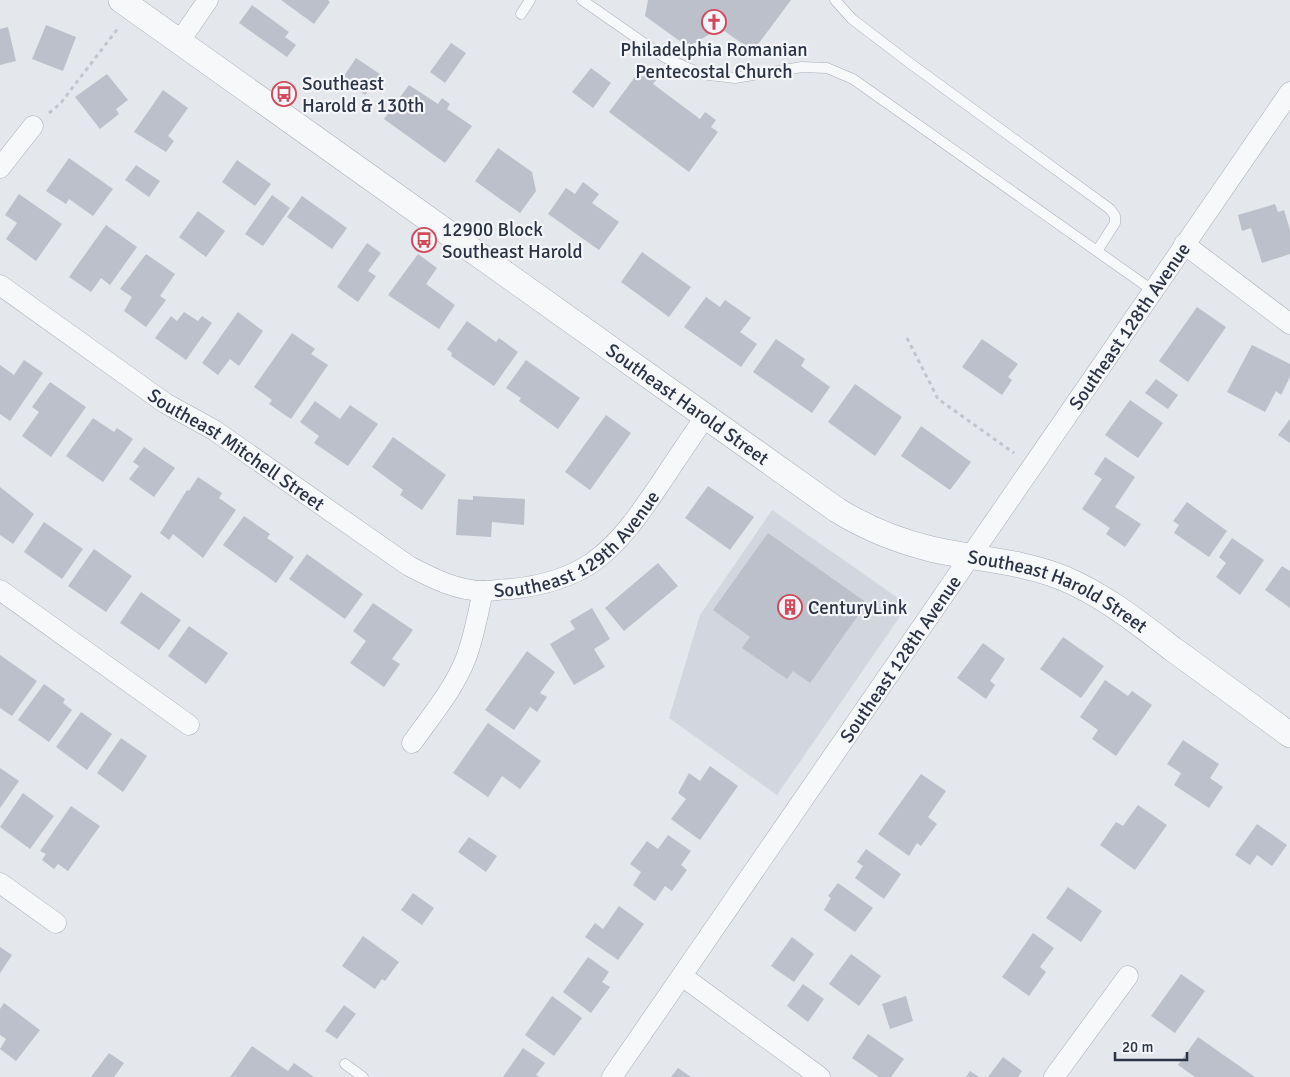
<svg xmlns="http://www.w3.org/2000/svg" width="1290" height="1077" font-family="Signika,sans-serif">
  <rect width="100%" height="100%" fill="#e4e7ec"/>
  <path fill="#d2d6de" d="M772,510L908,605L777,795L669,718L700,615Z"/>
  <path fill="#bbc0ca" d="M281,0H328L330,2L314,24Z
    M648,0H791L753,51L720,28L688,47L645,16Z
    M252,5L289,32L285,37L296,45L287,57L239,23Z
    M46,25L76,37L63,71L32,59Z
    M8,27L16,61L0,65V29Z
    M451,43L466,53L445,83L430,72Z
    M356,58L380,74L365,95L342,79Z
    M591,68L611,83L593,108L572,92Z
    M648,70L658,78L653,84L700,119L705,112L716,120L711,127L718,132L689,172L609,112L638,73L643,77Z
    M107,74L128,100L116,109L119,114L100,129L75,97Z
    M409,85L438,104L442,98L450,104L447,109L472,126L445,163L384,119Z
    M163,90L188,108L168,136L174,141L166,152L134,132Z
    M498,148L532,172L536,191L520,213L475,181Z
    M69,158L113,189L93,216L69,199L66,204L46,191Z
    M237,160L271,184L255,206L222,182Z
    M136,165L160,181L149,197L125,180Z
    M583,182L599,194L592,203L619,222L599,250L548,214L566,188L575,194Z
    M19,194L62,224L36,261L6,239L17,223L5,215Z
    M272,195L290,208L263,246L245,234Z
    M302,196L347,228L332,249L287,217Z
    M1275,204L1278,212L1284,210L1290,230V254L1262,263L1251,228L1242,231L1238,215Z
    M198,211L225,231L206,257L179,237Z
    M106,225L137,247L110,285L101,278L91,292L69,277Z
    M367,243L381,253L368,271L376,276L358,302L337,287Z
    M642,252L691,287L669,317L621,282Z
    M146,254L175,274L160,296L166,300L146,327L124,311L132,297L120,289Z
    M418,254L437,268L426,284L455,305L439,329L388,295Z
    M706,297L720,307L725,300L751,318L740,332L757,344L741,367L684,327Z
    M1197,307L1226,327L1188,382L1159,361Z
    M184,312L198,321L202,316L212,323L186,360L155,338L171,316L177,321Z
    M238,312L263,331L239,366L230,359L218,375L202,363Z
    M467,321L496,342L499,338L518,352L494,386L451,356L452,353L447,349Z
    M292,333L315,349L311,354L328,365L291,419L269,404L272,400L254,387Z
    M776,339L805,359L801,366L830,387L812,413L753,372Z
    M982,339L1018,364L1008,377L1012,380L1002,395L962,367Z
    M1252,345L1290,364V377L1281,395L1276,391L1265,412L1227,392Z
    M24,360L43,373L10,421L0,414V365L14,375Z
    M526,360L580,398L558,429L519,401L521,398L506,388Z
    M1156,379L1178,395L1168,409L1145,393Z
    M50,382L86,407L51,457L22,436L39,412L32,407Z
    M855,384L902,417L875,456L828,422Z
    M1130,400L1163,423L1138,458L1105,435Z
    M315,401L340,419L350,405L378,424L348,466L314,443L319,436L300,422Z
    M606,415L631,433L590,490L565,472Z
    M93,418L114,432L117,428L133,439L103,482L66,456Z
    M1290,419V443L1278,435Z
    M921,426L971,462L950,490L901,456Z
    M393,437L446,475L422,510L400,495L403,490L372,467Z
    M144,447L175,468L154,497L129,479L139,466L133,462Z
    M1105,457L1135,477L1115,507L1141,524L1125,547L1106,534L1110,528L1082,509L1102,479L1094,474Z
    M198,477L222,493L219,498L236,510L203,558L173,534L169,540L160,533L187,490L189,491Z
    M708,486L754,517L730,550L685,518Z
    M0,487L34,514L13,544L0,535Z
    M473,496L525,499L524,525L492,522L491,537L456,535L458,499L473,500Z
    M1187,502L1227,531L1209,557L1174,533L1179,525L1173,521Z
    M244,516L270,534L267,538L294,557L276,583L223,545Z
    M44,522L83,549L62,579L24,552Z
    M768,533L867,603L810,683L793,671L787,679L742,648L750,637L713,610Z
    M1232,538L1264,560L1240,595L1216,577L1226,563L1219,557Z
    M94,549L132,576L106,612L68,586Z
    M307,554L363,594L345,619L289,579Z
    M658,563L678,586L624,631L605,608Z
    M1282,566L1290,571V608L1265,590Z
    M141,592L181,620L159,650L120,623Z
    M373,603L413,630L392,659L400,664L384,687L350,663L366,641L353,631Z
    M592,608L610,639L594,649L605,667L574,685L550,644L575,629L570,621Z
    M189,626L228,653L206,684L168,656Z
    M1063,637L1104,666L1081,698L1040,669Z
    M983,643L1005,659L990,681L995,685L986,699L957,678Z
    M527,651L555,672L540,693L547,697L537,712L530,707L514,730L485,710Z
    M0,655L37,681L12,716L0,708Z
    M1105,680L1128,696L1132,691L1152,705L1116,756L1092,739L1098,730L1080,717Z
    M44,684L65,699L63,703L72,710L49,742L18,720Z
    M81,712L112,734L87,770L56,747Z
    M488,723L541,761L520,789L502,776L488,797L453,773Z
    M121,738L147,756L123,792L97,773Z
    M1183,740L1219,764L1210,778L1223,787L1209,808L1174,785L1181,773L1167,764Z
    M710,766L738,786L700,840L671,819L686,799L678,793L689,773L700,781Z
    M0,768L19,781L0,808Z
    M921,774L946,791L928,817L937,824L921,846L917,843L909,856L878,834Z
    M23,793L54,816L30,849L0,827Z
    M1138,805L1167,825L1135,870L1100,845L1116,822L1123,826Z
    M71,806L100,826L68,871L58,864L54,869L42,860L46,854L40,851Z
    M1257,824L1287,845L1272,866L1257,855L1250,865L1235,855Z
    M668,835L691,851L681,865L687,870L672,891L665,886L655,901L633,885L641,872L630,864L647,841L658,849Z
    M469,837L497,856L486,872L458,852Z
    M866,849L901,874L884,899L855,878L863,866L857,862Z
    M838,883L873,908L855,932L824,910L831,898L828,896Z
    M1068,887L1102,911L1081,942L1046,918Z
    M413,893L434,908L422,925L401,910Z
    M619,906L644,924L618,960L585,937L595,923L603,929Z
    M1033,933L1054,948L1040,967L1046,972L1029,996L1002,977Z
    M363,936L399,962L385,981L382,979L375,989L342,966Z
    M792,937L814,954L794,982L771,966Z
    M0,947L12,955L0,973Z
    M851,954L881,976L859,1006L829,984Z
    M588,957L609,972L602,982L610,987L591,1013L563,992Z
    M1181,974L1205,991L1175,1033L1151,1016Z
    M803,984L824,999L808,1022L787,1006Z
    M552,996L582,1018L554,1056L525,1035Z
    M906,996L913,1021L890,1029L882,1004Z
    M4,1003L40,1030L16,1061L0,1049L6,1039L0,1035V1009Z
    M344,1005L356,1014L337,1039L325,1031Z
    M868,1034L904,1059L891,1077H879L852,1058Z
    M1198,1037L1255,1077H1195L1178,1065Z
    M252,1046L288,1071L294,1063L314,1077H230Z
    M523,1048L545,1063L536,1075L539,1077H503Z
    M109,1053L124,1063L114,1077H91Z
    M1003,1057L1022,1071L1018,1077H988Z
    M678,1068L691,1077H671Z
    M970,1071L979,1077H966Z"/>
  <g fill="none" stroke-linecap="round" stroke-linejoin="round">
    <defs>
      <path id="service" d="M582,0L664,57L701,74L735,78L802,67L827,68L853,79L1152,290
        M835,0L852,19L911,64L1110,209L1115,216V223L1097,251
        M521,14L530,0
        M345,1064L363,1077"/>
      <g id="minor">
        <path d="M179,42L208,0"/>
        <path d="M0,168L33,126"/>
        <path d="M1184,244L1290,324"/>
        <path id="s1" d="M0,285L165,403L214,430L409,566C432,578 457,591 484,591C493,591 502,589 511,589C540,586 570,578 593,562C621,542 641,512 660,484C675,461 690,439 705,417"/>
        <path d="M0,590L189,725"/>
        <path d="M412,743C431,716 454,689 466,658C474,637 478,613 483,591"/>
        <path d="M0,883L56,923"/>
        <path d="M682,976L820,1077"/>
        <path id="s2" d="M612,1077L1290,92"/>
        <path d="M1054,1077L1128,976"/>
      </g>
      <g id="tertiary">
        <path id="s3" d="M121,0L837,510C866,528 898,541 931,549C975,559 1021,561 1063,578C1104,595 1140,624 1174,650C1213,678 1251,706 1290,735"/>
      </g>
    </defs>
    <use href="#service" stroke="#a9aeb7" stroke-width="11"/>
    <use href="#minor" stroke="#a9aeb7" stroke-width="21"/>
    <use href="#tertiary" stroke="#a9aeb7" stroke-width="26"/>
    <path stroke="#c2c5cb" stroke-width="3" stroke-dasharray="4 4" stroke-linecap="butt" d="M49,113L60,104L119,27
      M907,338L938,399L1014,453"/>
    <use href="#service" stroke="#f7f8fa" stroke-width="10"/>
    <use href="#minor" stroke="#f7f8fa" stroke-width="20"/>
    <use href="#tertiary" stroke="#f7f8fa" stroke-width="25"/>
  </g>
  <defs>
    <symbol id="church-ring" viewBox="-11 -11 22 22"><circle r="9.5" fill="#f4f6f9" stroke="#d1495b" stroke-width="1.5"/><path d="M-1.2-6h2.4v3.5h3.3v2.4h-3.3V6h-2.4V-.1h-3.3v-2.4h3.3Z" fill="#d1495b"/></symbol>
    <symbol id="bus-ring" viewBox="-11 -11 22 22"><circle r="9.5" fill="#f4f6f9" stroke="#d1495b" stroke-width="1.5"/><path d="M-5-6H5V4H4V6H2V4H-2V6H-4V4H-5ZM-3.5-4V0h7V-4ZM-3.5 1.2v1.5H-2V1.2ZM2 1.2v1.5H3.5V1.2Z" fill="#d1495b"/></symbol>
    <symbol id="building-ring" viewBox="-11 -11 22 22"><circle r="9.5" fill="#f4f6f9" stroke="#d1495b" stroke-width="1.5"/><path d="M-4-6H4V6H1V3H-1V6H-4ZM-2.5-4.3h1.7v1.8h-1.7ZM.8-4.3h1.7v1.8H.8ZM-2.5-1h1.7V.8h-1.7ZM.8-1h1.7V.8H.8Z" fill="#d1495b"/></symbol>
  </defs>
  <g fill-rule="evenodd">
    <use href="#church-ring" x="700" y="8" width="28" height="28"/>
    <use href="#bus-ring" x="270" y="80" width="28" height="28"/>
    <use href="#bus-ring" x="410" y="226" width="28" height="28"/>
    <use href="#building-ring" x="776" y="593" width="28" height="28"/>
  </g>
  <g text-anchor="middle" stroke-width="4.5" stroke-linejoin="round" paint-order="stroke">
    <g font-size="19" fill="#2b3445" stroke="#f4f6f9" text-anchor="start">
      <text x="714" y="56" text-anchor="middle">Philadelphia Romanian<tspan x="714" dy="22">Pentecostal Church</tspan></text>
      <text x="302" y="90">Southeast<tspan x="302" dy="22">Harold &amp; 130th</tspan></text>
      <text x="442" y="236">12900 Block<tspan x="442" dy="22">Southeast Harold</tspan></text>
      <text x="808" y="614">CenturyLink</text>
    </g>
    <g font-size="19" fill="#2b3445" stroke="#f4f6f9">
      <text dy="7" stroke="none"><textPath href="#s2" startOffset="912">Southeast 128th Avenue</textPath></text>
      <text dy="7" stroke="none"><textPath href="#s3" startOffset="696">Southeast Harold Street</textPath></text>
      <text dy="7" stroke="none"><textPath href="#s1" startOffset="288">Southeast Mitchell Street</textPath></text>
      <text dy="7" stroke="none"><textPath href="#s1" startOffset="685">Southeast 129th Avenue</textPath></text>
      <text dy="7" stroke="none"><textPath href="#s3" startOffset="1116">Southeast Harold Street</textPath></text>
      <text dy="7" stroke="none"><textPath href="#s2" startOffset="508">Southeast 128th Avenue</textPath></text>
    </g>
  </g>
  <path d="M1115 1052v8h72v-8" fill="none" stroke="#2b3445" stroke-width="2.5"/>
  <text x="1122" y="1052" font-size="15" fill="#2b3445" stroke="#f4f6f9" stroke-width="4" paint-order="stroke">20 m</text>
</svg>
